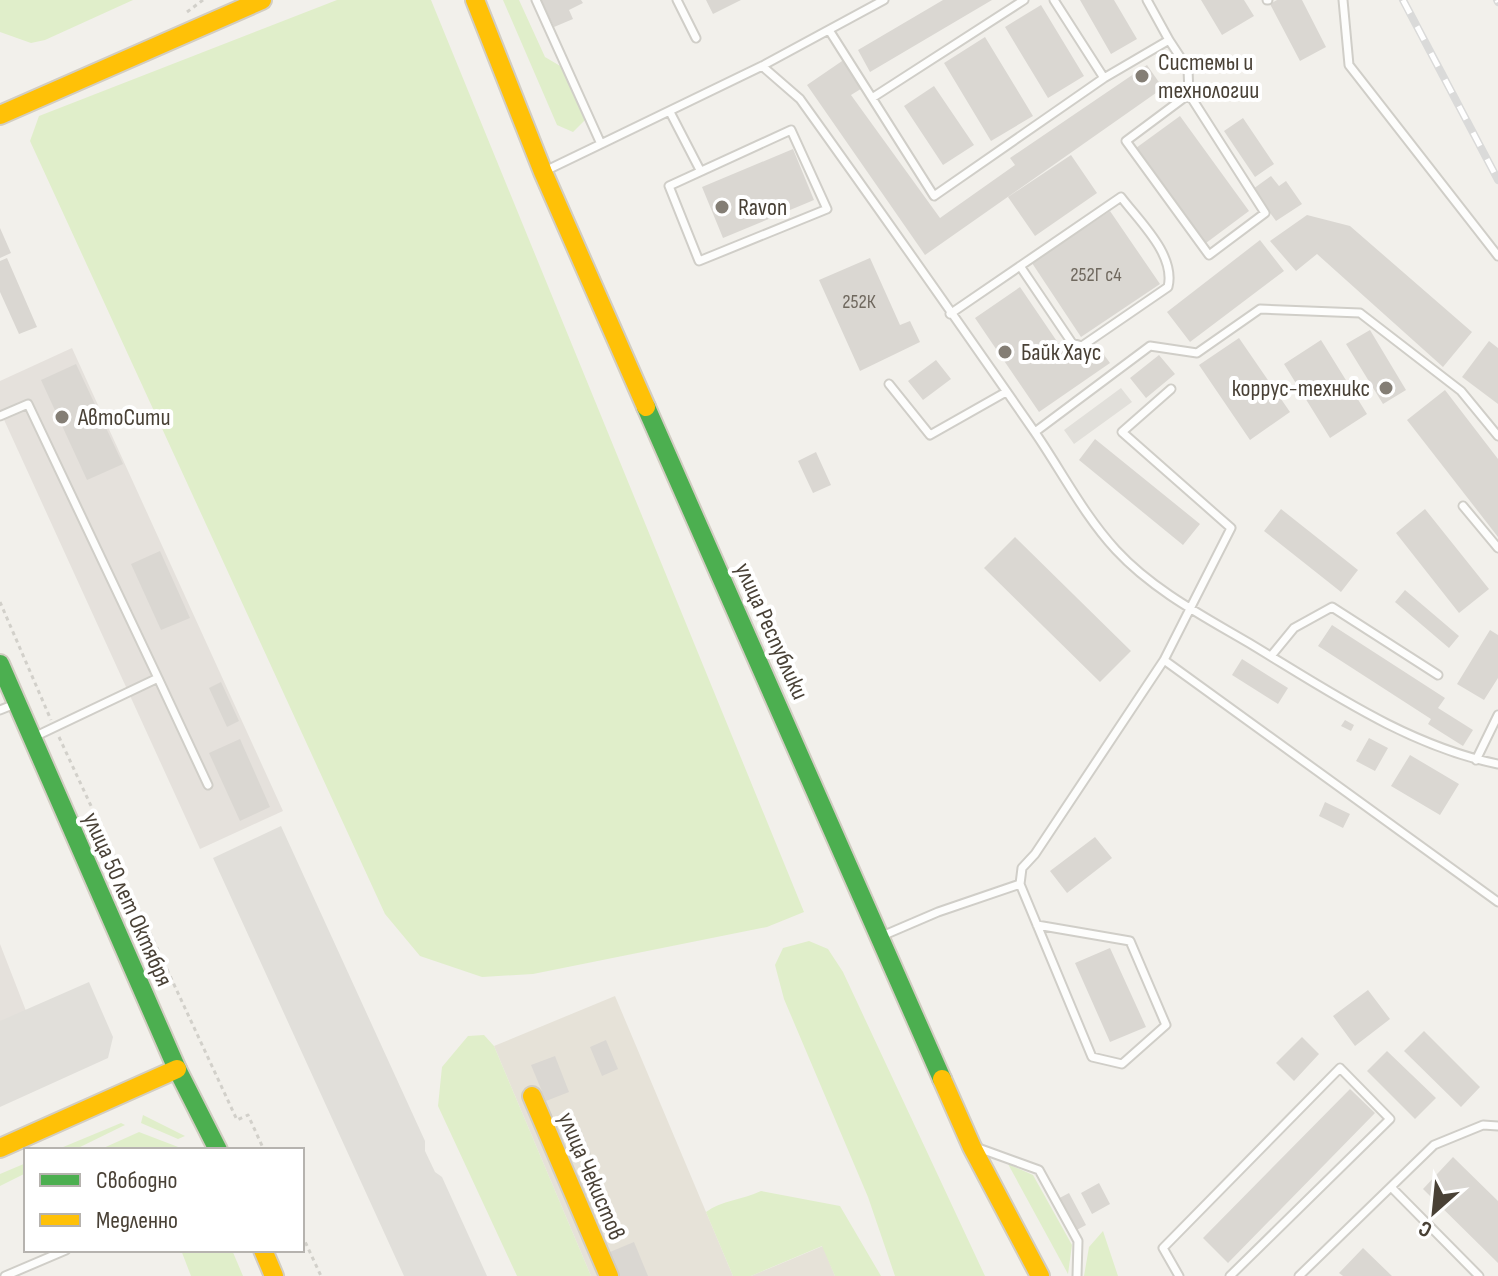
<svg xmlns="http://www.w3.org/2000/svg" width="1498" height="1276" font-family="'Sofia Sans Condensed',sans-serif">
  <rect width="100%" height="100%" fill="#f2f0eb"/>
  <path fill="#e6e2d8" d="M615,996L733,1276H591L494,1046Z
    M823,1246L835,1276H751Z"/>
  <path fill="#e5e1dc" d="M72,348L283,811L200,849L0,411V381Z
    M0,944L28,1016L0,1028Z"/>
  <path fill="#e0eeca" d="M0,0H133L45,40L31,43L0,32Z
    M337,0H431L804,912L767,927L533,974L482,977L420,956L385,914L30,141L39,116Z
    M503,0H519L545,57L567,70L588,117L573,132L557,125Z
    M809,941L828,949L843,972L985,1276H895L868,1197L784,999L775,965L783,948Z
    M484,1035L494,1046L591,1276H517L438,1106L442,1067L468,1036Z
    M143,1115L185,1136L178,1139L141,1123Z
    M121,1123L125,1125L74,1150H56Z
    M139,1132L186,1150H99Z
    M26,1163V1173L0,1186V1174Z
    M1008,1164L1033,1175L1072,1245L1068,1274Z
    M761,1191L840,1206L881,1276H835L822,1246L751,1276H733L706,1212C722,1200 742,1200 761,1191Z
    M1103,1231L1118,1276H1084L1089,1247Z
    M181,1250H232L243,1276H191Z"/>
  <path fill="#e1dfda" d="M1121,388L1132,402L1074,444L1064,430Z
    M281,826L425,1141V1151L435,1172L442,1177L487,1276H404L213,858Z
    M89,982L113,1037L108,1058L0,1107V1021Z"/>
  <path fill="#dad7d2" d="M541,0H581L583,3L569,10L573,19L554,27Z
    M706,0H741L713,14Z
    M943,0H992L870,72L858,50Z
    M1080,0H1114L1137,39L1111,54Z
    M1201,0H1244L1254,16L1222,35Z
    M1277,0H1302L1326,47L1300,61L1270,4Z
    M1041,5L1084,76L1048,98L1005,27Z
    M985,37L1033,116L991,141L944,63Z
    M845,59L864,87L851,95L940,218L1015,165L1010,158L1147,65L1163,88L925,255L807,85Z
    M934,86L974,145L943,165L904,106Z
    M1180,116L1249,211L1206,243L1136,148Z
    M1243,118L1274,164L1255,177L1224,131Z
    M793,149L814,200L723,238L702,187Z
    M1071,155L1097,193L1035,236L1008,197Z
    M1271,176L1279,186L1286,181L1302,204L1276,221L1253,189Z
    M1110,211L1160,284L1081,337L1032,263Z
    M1307,215L1350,226L1472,332L1443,367L1317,254L1296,271L1270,241Z
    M0,228L11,253L0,258Z
    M1260,240L1284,271L1190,342L1167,312Z
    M7,258L37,327L19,334L0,292V261Z
    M870,258L900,325L910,321L920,342L860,371L819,280Z
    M1020,287L1071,362L1096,344L1110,363L1039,412L975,318Z
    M1370,330L1406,390L1383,404L1346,344Z
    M1239,338L1290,412L1250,440L1199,365Z
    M1321,340L1367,414L1330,438L1284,364Z
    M1489,341L1498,348V404L1462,377Z
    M1159,355L1175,374L1146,398L1130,378Z
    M936,360L951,379L923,400L908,381Z
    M76,364L123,464L87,480L41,380Z
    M1445,390L1498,459V537L1407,420Z
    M1095,439L1200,524L1183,545L1079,460Z
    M816,452L831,485L813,493L798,461Z
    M1281,509L1358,570L1341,592L1264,531Z
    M1425,509L1489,589L1459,613L1396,533Z
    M1015,537L1131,651L1100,682L984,568Z
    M160,551L190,618L161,630L131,564Z
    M1405,590L1459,636L1449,648L1395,602Z
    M1332,625L1445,698L1438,708L1473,730L1463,746L1428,724L1431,719L1318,646Z
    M1490,630L1498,635V678L1484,700L1457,684Z
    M1242,659L1288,688L1278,704L1232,675Z
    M221,682L239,721L227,727L209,688Z
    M1345,720L1354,725L1351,731L1341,726Z
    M1369,738L1388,748L1375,771L1356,761Z
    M240,739L270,807L240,821L209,753Z
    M1410,755L1459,784L1440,815L1391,786Z
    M1325,802L1350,814L1343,828L1319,816Z
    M1095,837L1112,858L1067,893L1050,871Z
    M1110,948L1146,1027L1110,1042L1075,963Z
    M1368,990L1390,1019L1355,1046L1333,1016Z
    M1424,1031L1480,1087L1461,1107L1404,1051Z
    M1302,1037L1319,1054L1294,1081L1276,1063Z
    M606,1040L618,1069L602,1076L590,1047Z
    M1387,1051L1436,1098L1415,1119L1367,1071Z
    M555,1056L569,1092L546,1101L531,1065Z
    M1350,1089L1375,1113L1228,1263L1203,1238Z
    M578,1123L591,1154L574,1161L561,1130Z
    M1453,1157L1498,1201V1263L1423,1189Z
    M1099,1183L1110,1204L1092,1214L1081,1193Z
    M1069,1193L1086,1225L1071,1233L1054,1201Z
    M634,1242L648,1276H619L610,1252Z
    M1363,1248L1392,1276H1343L1339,1273Z"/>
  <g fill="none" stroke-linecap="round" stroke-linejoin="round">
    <defs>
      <path id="lane" d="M536,0L601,144L545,171
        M677,0L696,38
        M1267,0H1268
        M1343,0L1349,65L1498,256
        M829,30L934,196L1104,78L1054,0
        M1169,40L1188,69L1189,94L1265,213L1209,255L1126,141L1189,94
        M762,66L800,99C879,209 957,320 1034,431C1061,470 1083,514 1116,550C1153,590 1203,616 1249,643C1327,690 1408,746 1498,764
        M1104,78L1169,40L1147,0
        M872,98L1024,0
        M670,112L700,170
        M791,130L827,209L699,261L669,186Z
        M601,144L762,66L884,0
        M950,314L1121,197C1139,221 1176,255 1168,287L1082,346L1072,343L1020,266
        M889,384L930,435L1006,392
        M0,416L28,404L158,678
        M1035,432L1150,346L1197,353L1260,309L1360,313L1461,391L1498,436
        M1463,506L1498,548
        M1271,656L1294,628L1332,607L1438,675
        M1164,660L1231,528L1122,432L1171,389
        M0,710L15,704
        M34,737L158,678L208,785
        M1476,760L1498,715
        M1020,884L1092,1057L1122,1064L1166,1025L1130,941L1037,925
        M882,936L938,912L1020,884L1022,868L1035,854L1164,660L1498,902
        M981,1149L1039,1170L1078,1241L1077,1276
        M1391,1187L1479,1276
        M5,1276L66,1250
        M1179,1276L1163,1248L1340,1068L1390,1119L1230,1276
        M1299,1276L1434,1145L1483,1125L1498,1126"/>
      <path id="fast" d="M646,407L942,1079
        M0,664L177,1069L218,1150"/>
      <path id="slow" d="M475,0L543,172L646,407
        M0,115L262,0
        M942,1079L972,1147L1040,1276
        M532,1096L609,1276
        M0,1148L177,1069
        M263,1250L274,1276"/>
    </defs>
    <use href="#lane" stroke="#d0cec8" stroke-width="11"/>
    <use href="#fast" stroke="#d2cdc2" stroke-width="22"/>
    <use href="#slow" stroke="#d2cdc2" stroke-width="22"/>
    <path stroke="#d2d0ca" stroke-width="3" stroke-dasharray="4 4" stroke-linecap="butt" d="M187,12L203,0
      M0,602L51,720
      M59,737L237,1120L248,1115L264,1150
      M302,1235L321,1276"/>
    <use href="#lane" stroke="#fdfdfc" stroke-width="7"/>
    <use href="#fast" stroke="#4caf50" stroke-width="18"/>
    <use href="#slow" stroke="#ffc107" stroke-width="18"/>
    <defs>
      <path id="rail" d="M1403,0L1498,180
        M1497,0L1498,2"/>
    </defs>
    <use href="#rail" stroke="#dadad9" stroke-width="8"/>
    <use href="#rail" stroke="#fff" stroke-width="5" stroke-dasharray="15" stroke-linecap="butt"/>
  </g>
  <g fill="#847e75" stroke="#fff" stroke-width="3">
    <circle cx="1142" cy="76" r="8"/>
    <circle cx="722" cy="207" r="8"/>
    <circle cx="1005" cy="352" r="8"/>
    <circle cx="1386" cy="388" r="8"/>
    <circle cx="62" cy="417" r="8"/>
  </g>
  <g text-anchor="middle" stroke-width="8" stroke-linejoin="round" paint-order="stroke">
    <g font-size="20" fill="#6f685e">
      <text x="1096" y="281">252Г с4</text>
      <text x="859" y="308">252К</text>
    </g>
    <g font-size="24" fill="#494136" stroke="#fff" text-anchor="start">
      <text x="1158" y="70">Системы и<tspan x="1158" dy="28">технологии</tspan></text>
      <text x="738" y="215">Ravon</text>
      <text x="1021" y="360">Байк Хаус</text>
      <text x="1370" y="396" text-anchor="end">коррус-техникс</text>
      <text x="78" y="425">АвтоСити</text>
    </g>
    <g font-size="24" fill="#494136" stroke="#fff">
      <text transform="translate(772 631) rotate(66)" y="8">улица Республики</text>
      <text transform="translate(128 899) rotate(66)" y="8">улица 50 лет Октября</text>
      <text transform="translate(592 1176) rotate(67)" y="8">улица Чекистов</text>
    </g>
  </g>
  <rect x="24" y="1148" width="280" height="104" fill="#ffffff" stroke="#b6b3af" stroke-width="2"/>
  <rect x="40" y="1174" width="40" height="12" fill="#4caf50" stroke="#b6b3af" stroke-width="2"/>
  <text x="96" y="1188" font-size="24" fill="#494136">Свободно</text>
  <rect x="40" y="1214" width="40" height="12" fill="#ffc107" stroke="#b6b3af" stroke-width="2"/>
  <text x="96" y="1228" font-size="24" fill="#494136">Медленно</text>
  <g transform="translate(1434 1212) rotate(207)" stroke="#ffffff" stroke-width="6" paint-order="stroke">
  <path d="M0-6L14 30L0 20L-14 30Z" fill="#494136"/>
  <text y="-12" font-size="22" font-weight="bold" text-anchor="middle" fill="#494136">С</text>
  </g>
</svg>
